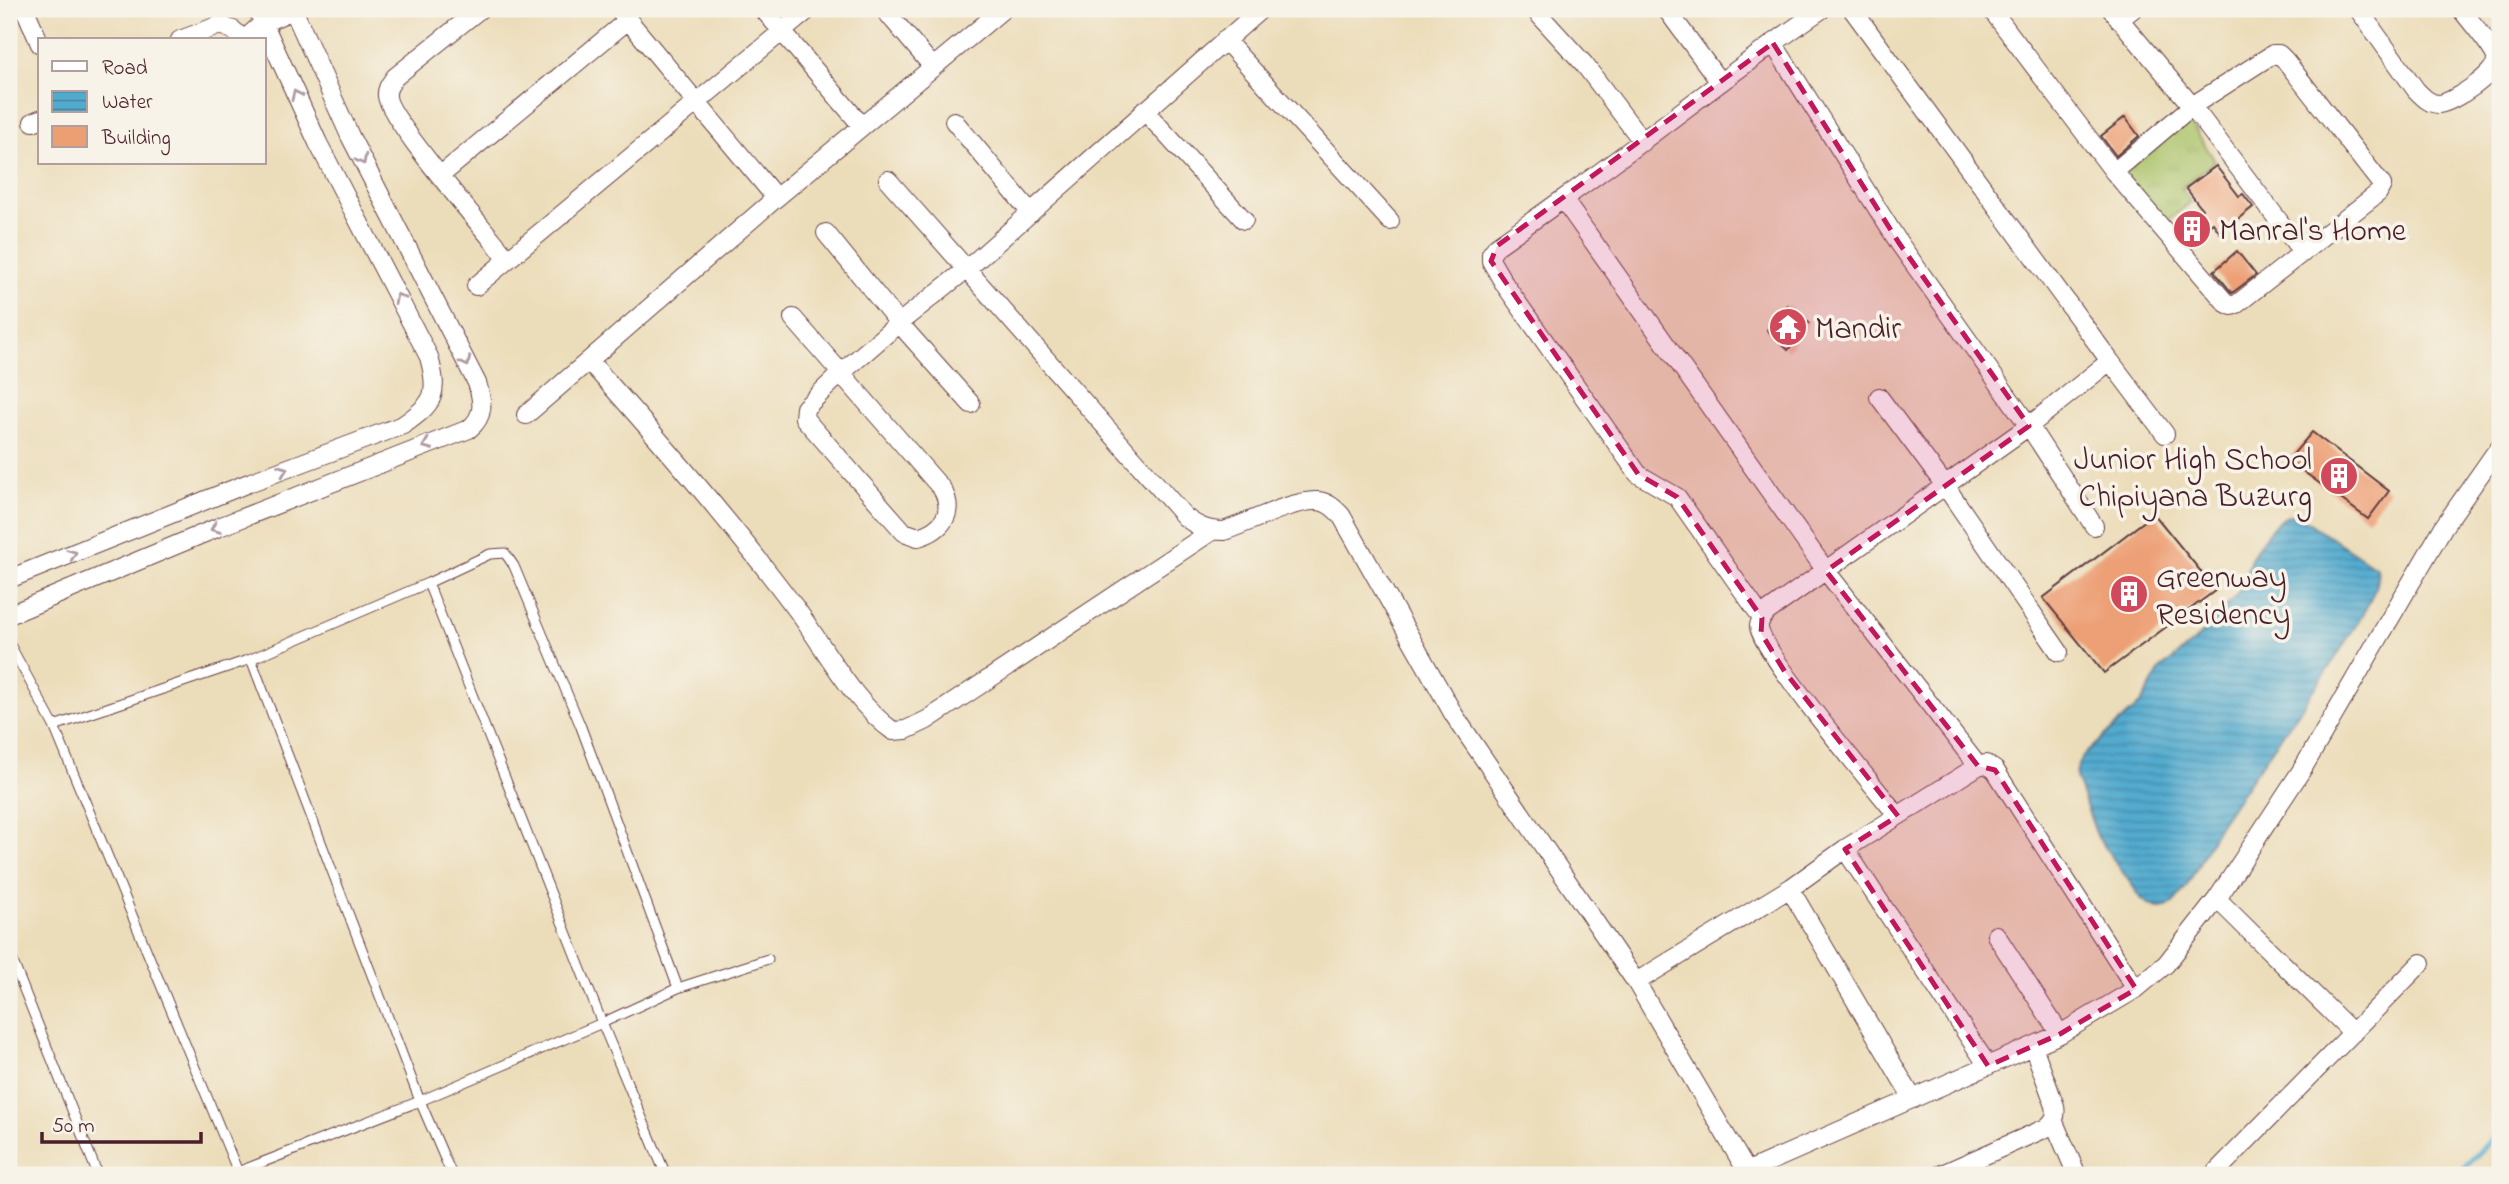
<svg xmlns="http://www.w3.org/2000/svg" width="2509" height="1184" font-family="'Indie Flower',sans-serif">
  <defs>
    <pattern id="grass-tufts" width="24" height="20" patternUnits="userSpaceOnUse" patternTransform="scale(1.75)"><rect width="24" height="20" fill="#aac267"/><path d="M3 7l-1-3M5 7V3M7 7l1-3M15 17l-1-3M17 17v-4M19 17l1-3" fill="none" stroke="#94a65a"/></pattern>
    <pattern id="water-rules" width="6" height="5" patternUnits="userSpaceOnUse" patternTransform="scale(1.75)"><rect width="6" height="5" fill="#52abcf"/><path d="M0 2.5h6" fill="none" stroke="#468ba8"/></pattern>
  </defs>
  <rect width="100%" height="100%" fill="#f7f3e8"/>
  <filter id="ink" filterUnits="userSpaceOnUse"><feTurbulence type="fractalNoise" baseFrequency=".0143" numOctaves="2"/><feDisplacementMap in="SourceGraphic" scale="14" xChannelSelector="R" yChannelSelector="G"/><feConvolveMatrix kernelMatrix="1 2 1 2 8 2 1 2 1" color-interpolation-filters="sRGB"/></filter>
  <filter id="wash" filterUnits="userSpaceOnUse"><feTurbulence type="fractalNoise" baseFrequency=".00686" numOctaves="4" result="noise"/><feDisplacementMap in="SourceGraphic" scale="28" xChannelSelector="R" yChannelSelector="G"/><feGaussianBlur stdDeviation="1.57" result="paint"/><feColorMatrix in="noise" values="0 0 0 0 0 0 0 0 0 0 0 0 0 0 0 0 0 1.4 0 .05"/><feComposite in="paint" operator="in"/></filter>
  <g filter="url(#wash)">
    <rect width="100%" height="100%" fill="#ecddba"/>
    <path fill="url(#grass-tufts)" stroke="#7a7049" stroke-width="2" d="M2188,118L2215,161L2181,189L2191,202L2165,223L2121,174Z"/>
    <path fill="url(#water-rules)" stroke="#4e657d" stroke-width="2" d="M2290,515L2300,517L2377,568C2379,583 2371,600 2363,613C2321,686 2267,753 2220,824C2205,847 2192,888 2170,905C2160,912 2150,906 2142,899L2097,836L2076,777L2078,765L2083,756L2141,703L2160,670L2194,642L2233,599L2241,588L2251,559L2263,539L2279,520Z"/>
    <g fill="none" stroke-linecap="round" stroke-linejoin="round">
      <path stroke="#52abcf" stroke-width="6" d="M2457,1175L2500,1131"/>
    </g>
    <g id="blocks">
      <path fill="#ed9f74" d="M2125,117L2139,136L2116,156L2101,136Z
        M2216,166L2239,196L2243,194L2253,207L2220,233L2213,223L2188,242L2178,229L2202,209L2186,188Z
        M2237,251L2256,275L2232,293L2214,271Z
        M1787,305L1809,323L1788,350L1767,330Z
        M2312,432L2389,491L2368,519L2288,460Z
        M2154,514L2216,590L2104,673L2043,598Z"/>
    </g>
  </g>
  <g filter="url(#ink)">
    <use href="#blocks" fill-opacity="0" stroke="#623c40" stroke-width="2"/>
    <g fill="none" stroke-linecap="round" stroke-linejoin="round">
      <defs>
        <path id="lane" d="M428,583L602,1023L666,1175
          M9,643L54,726L238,1172
          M251,659L420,1101L452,1175
          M54,726L251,659L428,583L490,554L505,553L514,566L581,727L678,988
          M9,952L98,1175
          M230,1175L420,1101L602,1023L678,988L768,959"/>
        <path id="street" d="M25,9L40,44
          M480,9L395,77C391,83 386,88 387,96C387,117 489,235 508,259
          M763,9L862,126
          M884,9L933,67
          M1534,9L1584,64L1643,142
          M1822,9C1734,69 1651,137 1563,199L1826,571L1978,766
          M1852,9L2110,361L2029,426L1767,612C1764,616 1759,621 1759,626C1758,648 1877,790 1898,816
          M1991,9L2114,172L2226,303L2232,306L2237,304L2378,193L2382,185L2285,60L2279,54H2273L2192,106L2114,172
          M2111,9L2192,106L2303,253
          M2358,9L2416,90C2423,97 2429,104 2439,104C2452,103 2500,72 2496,58C2493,47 2469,20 2461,9
          M1667,10L1719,81
          M2119,20L2133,9
          M180,40L220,25L233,30L244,40
          M244,40L263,23L293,10
          M1225,40L1390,221
          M1773,43L1899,243L2029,426L2094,526
          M1144,110L1244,220
          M954,121L1031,213
          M33,122L40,119
          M441,175L628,20
          M888,180L1185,517C1198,527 1208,531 1224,531C1248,523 1295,499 1318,501C1328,502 1334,508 1341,515L1454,715L1636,982L1749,1175
          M776,198L1003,9
          M1563,199L1497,246L1491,254V261L1505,285L1638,474L1677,497L1762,618
          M826,233L899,323L971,404
          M476,286L809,9
          M793,318L942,489C956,513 942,530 918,537L904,532L804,418L805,408L840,374L899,323L968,268L1261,9
          M589,361C660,440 730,521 794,606C824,646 853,703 893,731L906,730L927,720L1212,531
          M2110,361L2165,434
          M1879,397L1946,487L2059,652
          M526,415L776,198L619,9
          M9,579L251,482L403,425C435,403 439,394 429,357L318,143L257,9
          M9,615L219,527L469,429C485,416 483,402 477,383L350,136L293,9
          M1845,849L1988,1066
          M2217,899L2353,1033
          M1996,935L2060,1034
          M1636,982L1792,887
          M1913,1099L1793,894L1792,887L1845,849L1978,766L1986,764L1995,770L2136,989
          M2054,1122L2077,1175
          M1748,1171L2060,1034L2136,989L2166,964L2217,899L2303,768L2444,526L2500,446
          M1940,1175L2046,1128C2054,1121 2057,1117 2055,1106L2033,1046
          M2213,1175L2421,963"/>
      </defs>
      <use href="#lane" stroke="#623c40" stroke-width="11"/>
      <use href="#street" stroke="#623c40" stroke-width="20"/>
      <use href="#lane" stroke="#fff" stroke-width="9"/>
      <use href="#street" stroke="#fff" stroke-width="18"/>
    </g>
    <defs><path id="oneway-chevron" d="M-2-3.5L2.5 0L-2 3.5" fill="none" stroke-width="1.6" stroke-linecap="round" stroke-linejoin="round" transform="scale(1.75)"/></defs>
    <g stroke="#ae9aa0">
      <use href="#oneway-chevron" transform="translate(296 95) rotate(-115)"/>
      <use href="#oneway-chevron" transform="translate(362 160) rotate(63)"/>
      <use href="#oneway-chevron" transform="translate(399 298) rotate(-117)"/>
      <use href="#oneway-chevron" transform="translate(466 362) rotate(63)"/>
      <use href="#oneway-chevron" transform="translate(427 445) rotate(159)"/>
      <use href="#oneway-chevron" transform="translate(283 470) rotate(-21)"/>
      <use href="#oneway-chevron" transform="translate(215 528) rotate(158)"/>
      <use href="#oneway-chevron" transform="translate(72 554) rotate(-22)"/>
    </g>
  </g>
  <path fill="#c2185b" fill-opacity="0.2" stroke="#c2185b" stroke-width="5" stroke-dasharray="14 9" stroke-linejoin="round" d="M1773,43L1899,243L2029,426L1826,571L1978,766L1995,770L2136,989L2060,1034L1988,1066L1845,849L1898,816L1785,672L1761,633L1762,618L1677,497L1638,474L1491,261L1497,246Z"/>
  <defs>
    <symbol id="building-disc" viewBox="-11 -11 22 22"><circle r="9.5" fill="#d1495b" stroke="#f7f3e8"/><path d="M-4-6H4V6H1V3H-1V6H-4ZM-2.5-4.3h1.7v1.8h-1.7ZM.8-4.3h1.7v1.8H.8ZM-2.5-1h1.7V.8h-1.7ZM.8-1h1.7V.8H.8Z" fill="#fff"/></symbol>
    <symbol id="temple-disc" viewBox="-11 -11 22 22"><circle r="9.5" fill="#d1495b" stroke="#f7f3e8"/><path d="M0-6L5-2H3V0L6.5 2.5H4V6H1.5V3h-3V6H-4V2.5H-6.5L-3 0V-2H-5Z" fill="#fff"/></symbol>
  </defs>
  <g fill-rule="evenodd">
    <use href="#building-disc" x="2170" y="207" width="44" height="44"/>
    <use href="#temple-disc" x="1766" y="305" width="44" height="44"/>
    <use href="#building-disc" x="2317" y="454" width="44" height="44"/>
    <use href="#building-disc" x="2107" y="572" width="44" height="44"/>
  </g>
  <g text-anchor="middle" stroke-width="7" stroke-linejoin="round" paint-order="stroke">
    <g font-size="32" fill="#4a1f2b" stroke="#f7f3e8" text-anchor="start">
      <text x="2219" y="240">Manral's Home</text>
      <text x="1815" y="338">Mandir</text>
      <text x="2312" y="469" text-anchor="end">Junior High School<tspan x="2312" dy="37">Chipiyana Buzurg</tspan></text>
      <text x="2156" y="587">Greenway<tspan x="2156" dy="37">Residency</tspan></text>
    </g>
  </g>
  <rect width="2509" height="1184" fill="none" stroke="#f7f3e8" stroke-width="35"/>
  <rect x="38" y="38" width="228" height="126" fill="#f7f3e8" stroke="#b29e9c" stroke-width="2"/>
  <rect x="52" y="61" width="35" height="10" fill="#ffffff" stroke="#b29e9c" stroke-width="2"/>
  <text x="102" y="74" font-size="21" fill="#4a1f2b">Road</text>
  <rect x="52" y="91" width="35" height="21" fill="url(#water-rules)" stroke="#b29e9c" stroke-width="2"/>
  <text x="102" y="108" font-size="21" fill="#4a1f2b">Water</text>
  <rect x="52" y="126" width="35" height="21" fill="#ed9f74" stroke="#b29e9c" stroke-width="2"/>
  <text x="102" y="144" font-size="21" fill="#4a1f2b">Building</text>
  <path d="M42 1132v10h159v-10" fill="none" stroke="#4a1f2b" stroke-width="3.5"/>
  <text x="52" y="1132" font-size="21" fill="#4a1f2b" stroke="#f7f3e8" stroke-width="5" paint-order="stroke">50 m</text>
</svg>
